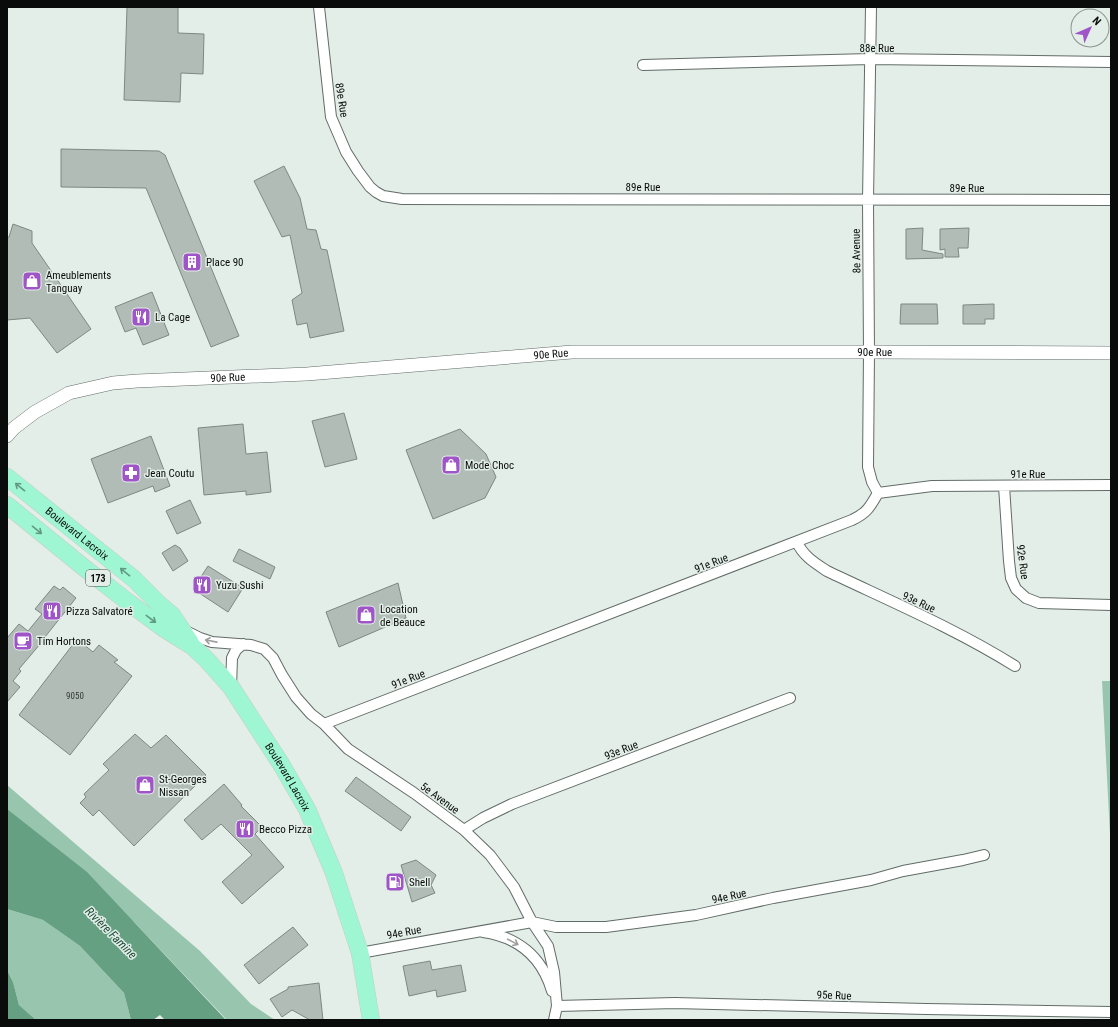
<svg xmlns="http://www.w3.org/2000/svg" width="1118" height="1027" font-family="'Roboto Condensed',sans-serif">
  <rect width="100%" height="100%" fill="#e3eee8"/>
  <path fill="#98c5ae" d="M1102,681H1111V854Z
    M7,785L200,951L251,1004L275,1020H227L135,923L7,810Z
    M7,909L43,920L80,946L124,993L131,1020H36L19,1005L13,982L7,970Z"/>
  <path fill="#66a083" d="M7,809L87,872L226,1020H165L160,1015L153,1020H131L124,993L80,946L43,920L7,909Z
    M7,970L13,982L19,1005L36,1020H7Z"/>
  <path fill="#b1bcb6" stroke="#7e8883" d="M127,7H178V33L204,34L203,74L181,73L180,102L124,100Z
    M61,149L159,151L165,155L239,336L211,347L146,188L61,187Z
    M284,166L300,198L307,229L316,230L321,249L327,250L344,331L310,338L307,323L297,325L292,300L302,293L290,235L282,237L254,181Z
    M13,224L32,231V243L91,329L57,353L30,318L7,320V238L9,237Z
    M923,228L922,250L943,254V258L906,259V229Z
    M969,228L968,248H958L959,257H945V249L940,250V229Z
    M152,292L169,335L143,345L136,328L125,332L115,307Z
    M901,304H937L938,324H900Z
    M994,304V319H985V324H963V305Z
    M344,413L357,459L325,467L312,421Z
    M243,424L246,454L267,452L271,492L246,495V491L204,495L198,428Z
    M460,429L486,454L496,477L485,498L433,519L406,450Z
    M151,436L170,486L155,492L153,486L108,503L91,459Z
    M190,500L201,523L177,534L166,511Z
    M175,545L180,548L188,561L173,571L162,553Z
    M239,549L275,567L270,579L233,561Z
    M208,566L243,588L228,612L193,589Z
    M398,583L406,618L339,647L326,612Z
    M54,586L60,590L63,587L76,598L41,642V643L19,669L21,671L13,681L20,687L7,702V638L19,624L28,631L42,614L35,609Z
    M77,639L93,652L99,645L118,660L114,662L132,676L70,755L19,715Z
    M135,734L151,748L166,735L206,775L134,846L99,810L93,816L80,803L86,797L84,794L109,770L103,764Z
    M356,777L411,817L401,831L345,791Z
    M224,784L242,805L241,806L262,827L255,834L284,867L242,904L222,882L252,855L221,824L202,840L184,820Z
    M416,860L436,875L431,885L435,893L412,902L401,865Z
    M293,927L308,945L259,984L244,965Z
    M430,961L432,970L461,965L466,991L437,997L436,990L409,996L403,966Z
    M319,983L323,1020H310L292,1010L282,1017L270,999L288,989V987Z"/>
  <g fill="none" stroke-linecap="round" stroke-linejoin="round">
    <defs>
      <path id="minor" d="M319,7L331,117L346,152L358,171L370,187L376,192L383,196L402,199L1111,200
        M871,7L868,200L869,352L868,467L872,482L878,493
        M643,65L870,59L1111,62
        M1004,486L1009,561L1011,578L1016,589L1026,598L1039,603L1111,605
        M797,542C803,556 815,563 827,571C890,601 956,629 1015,666
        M186,631L200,638L212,642L251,645L264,649L273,658L282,675L296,697L311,714L324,724L348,749L414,793L464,830L490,855L514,887L532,922L548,946L554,972L557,1006L554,1020
        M231,687L232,658L236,650L243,644
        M324,724L852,520C867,513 870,507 878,493L932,486L1111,485
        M464,830L483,818L512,804L790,698
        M483,932C518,937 542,957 552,991
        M360,953L532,922L556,927H606L696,915L773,898L871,880L903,871L963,860L984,855
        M557,1006L675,1003L926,1009L1111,1012"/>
      <g id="tertiary">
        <path id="s1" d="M7,436L14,428L35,412L69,393L113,383L137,381L307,374L572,352H869L1111,353"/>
      </g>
      <g id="primary">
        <path id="s2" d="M7,477L134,579L159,604L172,615L190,642"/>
        <path id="s3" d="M7,505L87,570L128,602L163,628L192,646L207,660L231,687L281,764L307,809L334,873L360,953L371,1020"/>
      </g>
    </defs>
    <use href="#minor" stroke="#626c67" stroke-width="12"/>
    <use href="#tertiary" stroke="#626c67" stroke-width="14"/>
    <use href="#primary" stroke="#c9cac9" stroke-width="18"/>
    <use href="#minor" stroke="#fff" stroke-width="10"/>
    <use href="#tertiary" stroke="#fff" stroke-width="13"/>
    <use href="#primary" stroke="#9ef7d2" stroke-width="17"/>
  </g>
  <defs><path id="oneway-shaft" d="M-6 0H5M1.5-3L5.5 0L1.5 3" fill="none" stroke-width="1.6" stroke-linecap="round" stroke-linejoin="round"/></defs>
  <g stroke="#629982">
    <use href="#oneway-shaft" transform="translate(20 487) rotate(-141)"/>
    <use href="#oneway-shaft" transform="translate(37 530) rotate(39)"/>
    <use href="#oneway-shaft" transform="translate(125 572) rotate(-141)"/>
    <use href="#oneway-shaft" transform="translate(151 619) rotate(37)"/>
  </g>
  <g stroke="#9d9e9d">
    <use href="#oneway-shaft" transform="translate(211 641) rotate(-169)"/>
    <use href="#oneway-shaft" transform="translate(513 942) rotate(28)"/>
  </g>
  <defs>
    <symbol id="building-square" viewBox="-11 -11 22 22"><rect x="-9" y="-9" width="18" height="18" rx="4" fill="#9f54c7" stroke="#e3eee8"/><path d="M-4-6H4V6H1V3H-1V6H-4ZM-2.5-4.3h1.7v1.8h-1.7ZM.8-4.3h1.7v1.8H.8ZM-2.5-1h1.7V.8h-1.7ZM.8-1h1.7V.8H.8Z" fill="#fff"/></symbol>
    <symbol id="shop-square" viewBox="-11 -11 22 22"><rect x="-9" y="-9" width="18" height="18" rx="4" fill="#9f54c7" stroke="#e3eee8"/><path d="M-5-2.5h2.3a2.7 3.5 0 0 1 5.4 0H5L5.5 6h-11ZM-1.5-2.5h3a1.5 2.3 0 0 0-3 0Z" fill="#fff"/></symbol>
    <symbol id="restaurant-square" viewBox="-11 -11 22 22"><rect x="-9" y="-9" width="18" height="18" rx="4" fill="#9f54c7" stroke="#e3eee8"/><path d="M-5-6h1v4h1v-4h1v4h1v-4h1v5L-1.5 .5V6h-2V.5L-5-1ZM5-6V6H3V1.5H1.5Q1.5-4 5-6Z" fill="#fff"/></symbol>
    <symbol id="pharmacy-square" viewBox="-11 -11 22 22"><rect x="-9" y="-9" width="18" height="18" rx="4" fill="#9f54c7" stroke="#e3eee8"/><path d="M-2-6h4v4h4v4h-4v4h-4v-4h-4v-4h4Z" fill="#fff"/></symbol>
    <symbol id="cafe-square" viewBox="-11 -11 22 22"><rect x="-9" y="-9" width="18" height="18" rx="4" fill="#9f54c7" stroke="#e3eee8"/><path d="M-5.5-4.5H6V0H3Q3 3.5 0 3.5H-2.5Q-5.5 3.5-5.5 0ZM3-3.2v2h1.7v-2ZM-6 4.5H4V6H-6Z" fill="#fff"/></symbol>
    <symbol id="fuel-square" viewBox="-11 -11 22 22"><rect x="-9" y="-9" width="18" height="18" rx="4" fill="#9f54c7" stroke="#e3eee8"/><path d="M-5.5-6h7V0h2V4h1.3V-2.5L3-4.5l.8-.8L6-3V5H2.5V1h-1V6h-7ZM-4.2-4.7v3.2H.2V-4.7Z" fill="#fff"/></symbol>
  </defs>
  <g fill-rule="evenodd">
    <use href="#building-square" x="181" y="251" width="22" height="22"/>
    <use href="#shop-square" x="21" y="270" width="22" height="22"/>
    <use href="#restaurant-square" x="130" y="306" width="22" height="22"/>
    <use href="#shop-square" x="440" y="454" width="22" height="22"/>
    <use href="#pharmacy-square" x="120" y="462" width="22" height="22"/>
    <use href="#restaurant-square" x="191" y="574" width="22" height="22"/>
    <use href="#restaurant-square" x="41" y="600" width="22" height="22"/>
    <use href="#shop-square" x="355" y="604" width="22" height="22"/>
    <use href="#cafe-square" x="12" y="630" width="22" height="22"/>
    <use href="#shop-square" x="134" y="774" width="22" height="22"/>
    <use href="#restaurant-square" x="234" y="818" width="22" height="22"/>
    <use href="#fuel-square" x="384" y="871" width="22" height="22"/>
  </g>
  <g text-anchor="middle" stroke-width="3" stroke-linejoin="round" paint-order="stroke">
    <g font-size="9" fill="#333835">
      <text x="75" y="699">9050</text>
    </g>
    <rect fill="#e3eee8" stroke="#4a504d" stroke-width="1" x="86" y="570" width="24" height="16" rx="3"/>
    <g font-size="10" font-weight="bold" fill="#090c0a">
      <text x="98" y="582">173</text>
    </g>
    <g font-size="11" fill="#090c0a" stroke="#e3eee8">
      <text x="877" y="52">88e Rue</text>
      <text transform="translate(342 100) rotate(81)" y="4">89e Rue</text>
      <text x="643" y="191">89e Rue</text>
      <text x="967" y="192">89e Rue</text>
      <text transform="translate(856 251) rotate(-91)" y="4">8e Avenue</text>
      <text dy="4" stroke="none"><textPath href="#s1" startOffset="884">90e Rue</textPath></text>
      <text dy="4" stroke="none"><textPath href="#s1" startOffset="560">90e Rue</textPath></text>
      <text dy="4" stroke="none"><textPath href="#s1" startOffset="236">90e Rue</textPath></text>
      <text x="1028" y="478">91e Rue</text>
      <text dy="4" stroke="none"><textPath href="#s2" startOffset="90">Boulevard Lacroix</textPath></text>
      <text transform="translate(1023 562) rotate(82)" y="4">92e Rue</text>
      <text transform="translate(711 563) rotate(-21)" y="4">91e Rue</text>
      <text transform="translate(919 602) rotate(25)" y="4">93e Rue</text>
      <text transform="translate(408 679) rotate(-21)" y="4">91e Rue</text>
      <text transform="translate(621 750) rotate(-21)" y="4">93e Rue</text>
      <text dy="4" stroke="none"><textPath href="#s3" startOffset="396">Boulevard Lacroix</textPath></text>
      <text transform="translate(440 798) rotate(36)" y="4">5e Avenue</text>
      <text transform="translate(729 896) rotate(-12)" y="4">94e Rue</text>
      <text transform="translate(404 932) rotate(-10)" y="4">94e Rue</text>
      <text transform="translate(834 995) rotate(2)" y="4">95e Rue</text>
    </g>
    <g font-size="11" fill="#090c0a" stroke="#e3eee8" text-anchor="start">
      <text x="206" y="266">Place 90</text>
      <text x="46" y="279">Ameublements<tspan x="46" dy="13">Tanguay</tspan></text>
      <text x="155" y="321">La Cage</text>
      <text x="465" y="469">Mode Choc</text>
      <text x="145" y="477">Jean Coutu</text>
      <text x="216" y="589">Yuzu Sushi</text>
      <text x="380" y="613">Location<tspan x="380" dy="13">de Beauce</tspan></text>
      <text x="66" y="615">Pizza Salvatoré</text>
      <text x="37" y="645">Tim Hortons</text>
      <text x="159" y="783">St-Georges<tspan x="159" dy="13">Nissan</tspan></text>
      <text x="259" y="833">Becco Pizza</text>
      <text x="409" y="886">Shell</text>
    </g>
    <g font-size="12" font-style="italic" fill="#1c4b37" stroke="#e3eee8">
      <text transform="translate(111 933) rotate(45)" y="4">Rivière Famine</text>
    </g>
  </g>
  <rect width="1118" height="1027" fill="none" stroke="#090c0a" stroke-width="16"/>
  <g transform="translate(1090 28) rotate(45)"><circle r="19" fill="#e3eee8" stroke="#8c948f"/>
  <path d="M0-3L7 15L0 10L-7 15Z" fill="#9f54c7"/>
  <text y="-6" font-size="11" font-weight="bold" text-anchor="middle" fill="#090c0a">N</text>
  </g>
</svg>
